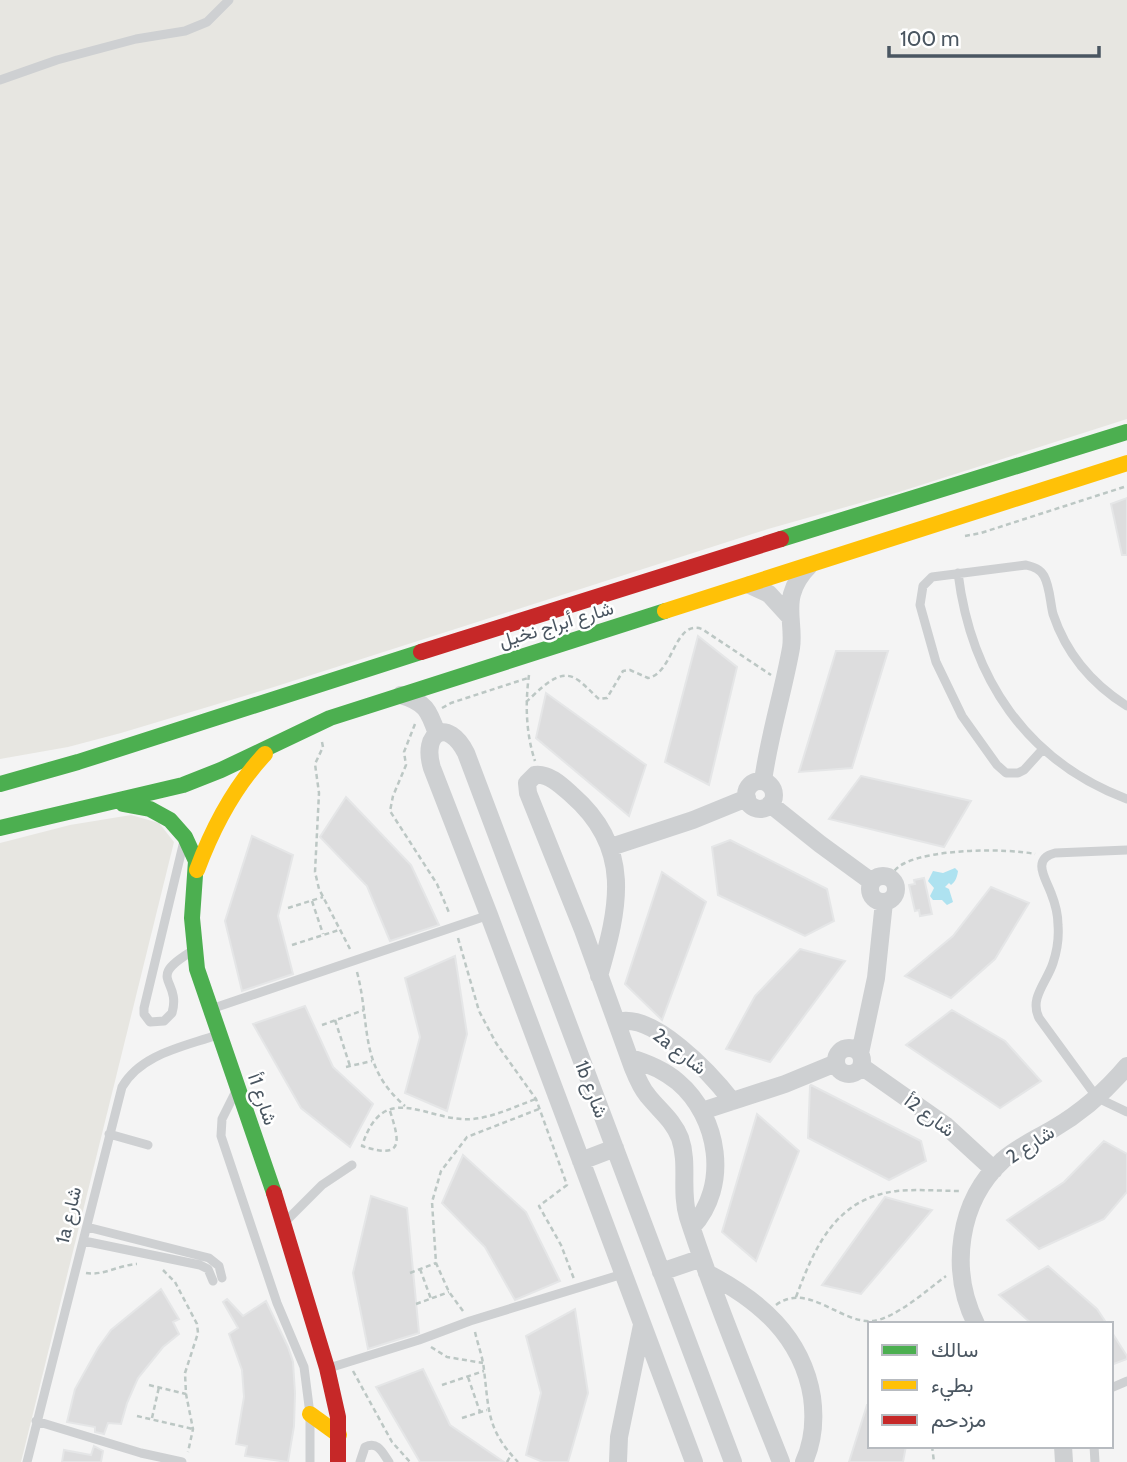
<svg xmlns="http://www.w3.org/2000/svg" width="1127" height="1462" font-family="Cabin,Vazirmatn,sans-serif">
  <rect width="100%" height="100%" fill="#f4f4f4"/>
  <path fill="#e7e6e1" d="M0,0H1127V419L899,492L768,529L274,687L121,733L68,747L0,759Z
    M131,815L159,823L174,842L21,1462H0V843L70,825Z"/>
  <path fill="#aee2f0" d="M955,868L958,871C957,877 956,881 951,885L949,883L945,887L949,889L953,902L947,905L942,900H933L930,896L934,888L928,881L933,871L943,873Z"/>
  <path fill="#ddddde" stroke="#e5e6e7" stroke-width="2" d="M1127,498V555H1122L1111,504Z
    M698,636L737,667L709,785L665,762Z
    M836,651H888L852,768L799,772Z
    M546,693L646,765L629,816L536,738Z
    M861,776L971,801L944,847L829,819Z
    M346,797L411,865L439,925L390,941L367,886L320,837Z
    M252,836L293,855L278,916L293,974L242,991L225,921Z
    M730,840L827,889L834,921L805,936L718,895L712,847Z
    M662,872L706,902L662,1020L625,984Z
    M924,878L932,914L920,916L919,910L915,911L909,885L915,884L914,880Z
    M991,887L1029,903L995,959L951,998L905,976L953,936Z
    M800,949L845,961L770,1062L726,1049L755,996Z
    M455,956L467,1034L447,1111L405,1093L420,1037L405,978Z
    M305,1006L333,1067L373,1104L350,1147L301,1108L253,1024Z
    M952,1010L1005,1041L1041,1081L1000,1108L906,1045Z
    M811,1085L921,1141L926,1161L889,1180L808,1138L810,1086Z
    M757,1114L799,1151L756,1261L722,1232Z
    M1104,1141L1127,1154V1192L1104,1219L1039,1249L1007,1220L1064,1182Z
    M463,1155L526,1212L560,1281L515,1300L485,1247L442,1203Z
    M371,1196L407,1208L419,1333L368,1349L353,1273Z
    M885,1197L932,1210L861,1294L822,1285Z
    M1048,1266L1097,1309L1107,1324H1032L999,1295Z
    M161,1289L179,1319L173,1322L179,1334L163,1347L138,1378L127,1403L121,1424L108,1423L104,1434L95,1432V1427L67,1422L75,1389L98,1348L111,1330Z
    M227,1299L243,1316L266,1301L288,1347L293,1362L295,1393L294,1426L288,1462L245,1456L247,1446L236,1444L244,1397L242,1370L229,1334L238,1328L223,1302Z
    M575,1309L588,1393L568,1462H543L526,1455L541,1393L526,1336Z
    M1111,1331L1127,1356V1359L1111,1365Z
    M423,1369L450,1425L504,1462H420L376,1387Z
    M867,1405H870V1446H906L903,1462H849Z
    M94,1446L103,1451L101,1462H62L64,1450L91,1455Z"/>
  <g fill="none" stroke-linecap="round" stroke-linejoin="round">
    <path stroke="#bcc7c4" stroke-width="2.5" stroke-dasharray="5 3.5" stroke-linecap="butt" d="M965,536L981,533L1127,486
      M529,675C525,704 526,734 535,761
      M526,702C540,690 559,666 578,680C586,686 592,693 599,699L607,698L623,671L630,670L648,678C674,673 674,619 702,629L771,675
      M442,708L451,703L528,678
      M415,724L404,752L406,765L393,796L390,811L437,884L450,915
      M322,742L323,747L315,764L319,793L315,872L319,889L350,949
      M889,877C894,871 898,866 905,863C933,849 1005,848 1035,854
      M312,901L323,934
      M288,908L323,897
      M458,938L479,1011L496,1043L536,1099L567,1185L539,1206L561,1245L574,1279
      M292,945L339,930
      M357,972C371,1025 358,1066 405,1106
      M335,1020L350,1066
      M322,1025L364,1010
      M346,1067L372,1061
      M390,1111C400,1142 404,1160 362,1146C384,1077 427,1123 473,1119C494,1117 516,1106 536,1099
      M420,1269L431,1299
      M163,1270L175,1282L197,1324L198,1333L185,1373L186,1394L193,1429L188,1452
      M86,1273C103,1276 119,1265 137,1264
      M410,1273L436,1263
      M796,1297C815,1246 836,1198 897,1191C918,1189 941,1191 962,1191
      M416,1304L449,1292
      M776,1305C808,1281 840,1324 873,1321C896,1318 927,1290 946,1276
      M463,1311L449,1292L436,1263L432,1202L441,1171L467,1137L539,1109
      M475,1332C478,1345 483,1358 484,1370C489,1411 487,1430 518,1462
      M431,1347L447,1357L483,1363
      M353,1371L392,1442L410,1462
      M468,1377L480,1412
      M149,1385L186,1394
      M442,1385L484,1371
      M137,1416L193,1429
      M152,1418L159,1387
      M462,1418L487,1410
      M932,1446L934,1462
      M507,1462L511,1455"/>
    <path stroke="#ced0d2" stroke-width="9" d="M0,80L57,60L136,39L185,31L207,22L229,0
      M958,573C971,678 1026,761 1127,799
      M1043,749L1024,770L1018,773H1006L997,765L962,716L936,662L920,605L923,586L932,577L1026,565C1034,567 1040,569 1044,576C1050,587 1050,602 1053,614C1066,653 1092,684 1127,706
      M183,845L144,1008V1014L150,1022L164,1021L172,1013C182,978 143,980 194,950
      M1127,850L1055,853C1031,859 1046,879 1051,893C1055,903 1058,914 1058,925C1059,937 1057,951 1053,963C1047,982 1029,998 1039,1018L1093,1092L1104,1101L1127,1112
      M211,1009L489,915
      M235,1093L222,1119L221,1136L277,1303L304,1367L310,1414V1462
      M109,1134L148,1145
      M286,1221L322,1185L352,1165
      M87,1227L209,1258L219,1266L222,1278
      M84,1241L200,1265L208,1269L213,1281
      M329,1368L419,1340L470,1321L623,1274
      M1111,1388L1127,1381
      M36,1421L141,1453L182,1462
      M1094,1446L1095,1462
      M27,1462L122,1087C141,1054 183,1047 217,1035
      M360,1462L365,1447C378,1441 382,1452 389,1462"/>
    <path stroke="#ced0d2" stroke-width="18" d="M750,585L769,594L790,617
      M401,695C425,702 429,710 437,734
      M763,781C769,736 783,693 791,648C794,630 787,611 792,594C795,583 801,574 809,566
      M746 795a14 14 0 1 1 28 0a14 14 0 1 1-28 0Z
      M770,804L820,844L872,882
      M611,847L693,820L747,798
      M870 889a13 13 0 1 1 26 0a13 13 0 1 1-26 0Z
      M599,976C619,907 633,848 572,795C562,786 549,773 535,775L527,783L528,793L583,930L633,1068C637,1078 641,1088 648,1096C660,1111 673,1120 680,1138C689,1164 680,1191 688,1217C715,1300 749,1381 781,1462
      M617,1022C653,1011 712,1075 732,1101
      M836 1061a13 13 0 1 1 26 0a13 13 0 1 1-26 0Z
      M860,1053L876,978L884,902
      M630,1058C647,1063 664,1070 678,1082C719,1117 730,1186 692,1227
      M861,1066L945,1125L994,1170
      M702,1111L785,1084L836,1063
      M581,1161L615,1148
      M661,1272L702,1258
      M707,1273C759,1300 802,1336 812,1397C815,1419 813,1442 804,1462
      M976,1324C949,1270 958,1201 1003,1160C1018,1147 1036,1139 1053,1129C1082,1112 1106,1091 1127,1066
      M1063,1446L1064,1462
      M618,1462L619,1437L642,1325
      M694,1462L489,915L432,768C421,732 448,717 466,753L733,1462"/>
    <path stroke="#4caf50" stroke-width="16" d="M781,539L1127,432
      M0,784L78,762L421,652
      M123,804L150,809L170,820L185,837L196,861L192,918L197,969L274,1193
      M0,828L183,785L221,770L330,718L665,611"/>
    <path stroke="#ffc107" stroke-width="16" d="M665,611L1127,463
      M197,870C213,827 233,788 265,754
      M310,1414L339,1435"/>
    <path stroke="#c62828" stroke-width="16" d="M421,652L781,539
      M274,1193L327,1368L338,1417V1462"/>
  </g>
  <g text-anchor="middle" stroke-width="5" stroke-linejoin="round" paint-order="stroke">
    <g font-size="19" fill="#4a5661" stroke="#fff">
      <text transform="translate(556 624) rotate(-17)" y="7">شارع أبراج نخيل</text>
      <text transform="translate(680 1051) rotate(38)" y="7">2a شارع</text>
      <text transform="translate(592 1089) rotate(69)" y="7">1b شارع</text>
      <text transform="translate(263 1099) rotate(71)" y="7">شارع 1أ</text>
      <text transform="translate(930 1115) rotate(37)" y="7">شارع 2أ</text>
      <text transform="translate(1030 1144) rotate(-33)" y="7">شارع 2</text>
      <text transform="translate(68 1215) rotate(-77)" y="7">1a شارع</text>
    </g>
  </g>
  <rect x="868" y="1322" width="245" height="126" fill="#ffffff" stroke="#b7bbc0" stroke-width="2"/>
  <rect x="882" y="1345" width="35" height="10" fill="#4caf50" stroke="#b7bbc0" stroke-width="2"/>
  <text x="931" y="1357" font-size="21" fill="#4a5661">سالك</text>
  <rect x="882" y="1380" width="35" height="10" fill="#ffc107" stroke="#b7bbc0" stroke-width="2"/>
  <text x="931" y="1392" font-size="21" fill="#4a5661">بطيء</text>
  <rect x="882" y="1415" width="35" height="10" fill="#c62828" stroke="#b7bbc0" stroke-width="2"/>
  <text x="931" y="1427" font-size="21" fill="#4a5661">مزدحم</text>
  <path d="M889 46v10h210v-10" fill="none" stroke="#4a5661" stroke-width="3.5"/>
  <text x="900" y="46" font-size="21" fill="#4a5661" stroke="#ffffff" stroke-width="5" paint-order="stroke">100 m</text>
</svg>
